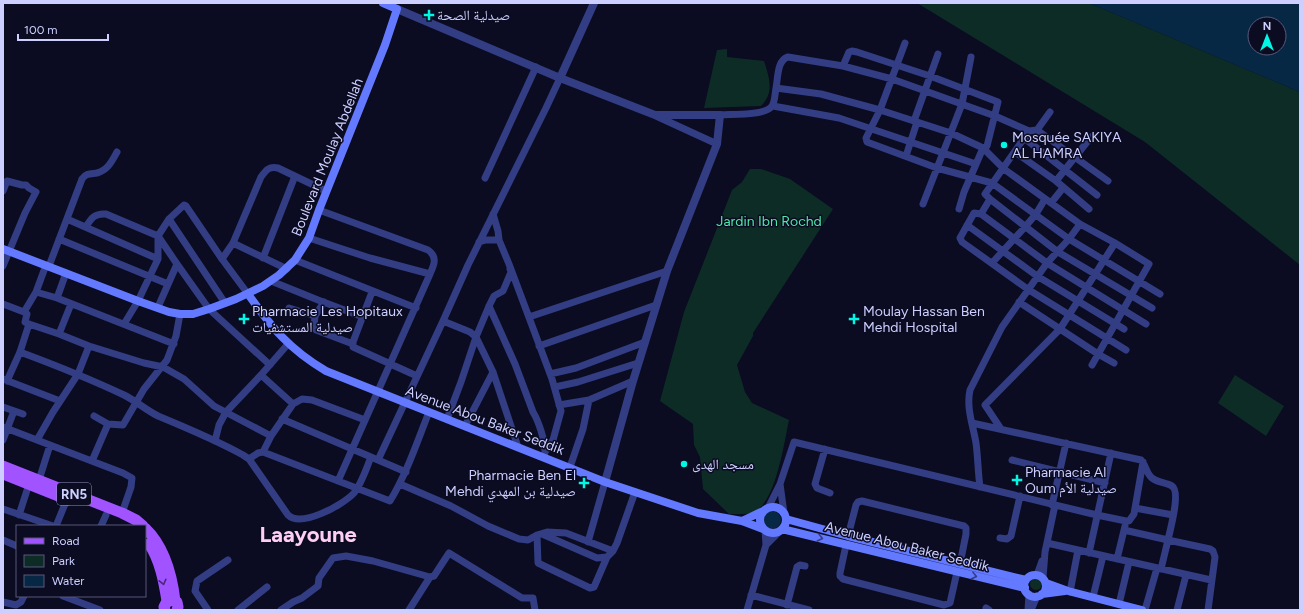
<svg xmlns="http://www.w3.org/2000/svg" width="1303" height="613" font-family="Figtree,'Noto Naskh Arabic',sans-serif">
  <rect width="100%" height="100%" fill="#0b0b21"/>
  <path fill="#0e2c26" d="M917,3H1089L1300,92V265L1145,142Z
    M727,49V57L764,61C769,77 775,92 761,106L704,108L717,50Z
    M750,169H761L790,179L833,209L753,333V336L737,365L745,392L752,403L789,420C784,443 776,502 754,512C747,515 736,514 729,514L703,489L700,457L694,445L693,424L660,401L684,312L732,190L742,182Z
    M1235,375L1284,406L1266,436L1218,403Z
    M1030 584a6 6 0 1 1 12 0a6 6 0 1 1-12 0Z"/>
  <path fill="#072845" fill-rule="evenodd" d="M1089,3H1300V92ZM1255,24H1279V48H1255Z
    M763 520a9 9 0 1 1 18 0a9 9 0 1 1-18 0Z"/>
  <g fill="none" stroke-linecap="round" stroke-linejoin="round">
    <path stroke="#323d84" stroke-width="7" d="M905,43L880,110L866,138L867,142L937,168L992,183L1069,239L1160,294
      M843,66L849,52L852,51L857,52L930,76L998,102L987,146L983,148L964,192L959,209
      M776,88C778,78 777,60 788,57L843,66L892,79L995,116L1029,131
      M773,106L839,118L976,164
      M1050,112L1037,130L1029,131L985,194L990,199L981,214L974,213L960,238L962,242L1029,290L1126,350
      M720,115C731,114 766,116 772,106C775,102 775,93 776,88L821,94L880,110L951,133L983,148L1004,169L1080,224L1115,243L1149,264L1092,365
      M656,116L717,144
      M914,121L938,54
      M1037,130L1108,181
      M1024,138L1097,195
      M1015,152L1056,181L1089,209
      M906,156L917,122
      M485,178L536,67
      M1056,181L1091,137
      M3,191L7,181L22,185H26L29,188L36,192L25,213L3,266
      M990,199L1058,252L1152,308
      M1051,203L1063,188
      M923,204L962,104L971,57
      M319,210L428,250C438,257 434,265 430,274
      M493,214L498,231L499,240L509,264L552,379L561,411L553,440L545,452L544,457
      M981,214L1047,263L1146,324
      M67,219L158,259
      M169,219L225,303
      M967,225L1037,276L1124,329
      M86,227C91,218 95,213 106,214L158,236L177,264L209,309L270,365
      M309,238L370,258L430,274L338,481
      M59,239L168,284
      M479,242L486,240H499
      M233,243L287,269
      M263,258L295,176
      M222,259L233,243L261,177C266,170 269,166 278,168L326,191
      M295,260L416,308
      M992,263L1025,227L1036,214L1045,199
      M49,266L82,179C86,173 91,174 97,173C108,170 112,161 117,152
      M271,281L318,300L363,317
      M36,292L57,298L174,344
      M372,292L353,342V347L417,376
      M57,298L66,273
      M1019,302L1098,354L1114,363
      M3,304L24,312
      M489,306L515,364L533,412C539,422 545,441 545,452
      M158,307L177,264
      M289,308L315,316L314,327L316,330L353,344
      M315,316L324,302
      M529,317L667,271
      M443,321L470,332L476,337L493,372L518,447
      M29,324L59,334L89,346L144,363L163,367L184,379L214,406L271,436L293,404L302,399L312,400L365,420
      M124,324L138,301L158,259V236L169,219L184,205L186,206L222,259L248,294
      M59,334L71,304
      M539,346L656,305
      M20,352C55,365 90,379 124,395C136,401 146,410 158,416C187,428 216,440 243,455L249,459L288,515C301,528 343,505 354,493C362,483 366,469 371,457
      M550,374L576,368L645,342
      M261,375L293,404
      M3,379L60,401
      M7,381L20,352L29,324L25,322L27,314L24,312L36,292L46,265
      M555,387L578,382L638,363
      M559,405L589,400L633,381
      M3,407L23,414
      M94,416L108,424L123,425L144,389L167,360L176,336L180,314
      M282,419L406,472
      M447,419L461,382L476,337L489,306L494,296L503,291L511,272L510,269
      M972,423L1141,460C1146,465 1146,473 1152,478C1158,483 1166,482 1172,486C1181,492 1170,530 1168,540L1210,549L1213,551L1215,557L1208,610
      M465,426L493,372
      M3,427L123,473L132,478L131,487L122,513
      M1001,429L985,405L1060,329L1115,243
      M3,440L14,411
      M37,440L53,412L78,374L89,346
      M215,441L219,425L226,412L261,375L288,344
      M825,449L815,484L817,488L830,493
      M263,452L271,436
      M249,459L258,453L263,452L390,501C407,473 417,442 429,412
      M378,460L443,321L468,265L546,108L560,78
      M1012,460L1105,483
      M92,461L108,424
      M570,467L583,429L589,400
      M39,480L50,445
      M400,484L451,506L488,526L519,539L528,540L537,535L547,532L566,533L613,551
      M780,484L794,442L1097,515L1126,521H1129L1134,514L1143,462
      M980,487C978,473 978,458 976,443C973,425 966,408 970,390L1002,327L1047,263L1069,239L1080,224
      M1052,505L1066,443
      M768,508L780,484L784,513
      M1135,508L1173,515
      M3,509L53,526
      M19,515L29,484
      M56,526L67,499
      M101,526L106,515
      M765,530L766,545L780,531
      M1124,530L1168,540L1161,569
      M542,534L597,558L607,557L613,551L617,543L635,492
      M537,535L538,563L590,588L594,587L607,557
      M848,536L856,505L858,502L862,501L964,526L966,528V534L960,564
      M1000,538L1007,539L1011,536L1020,496
      M3,540L17,546
      M588,542L605,482
      M1047,543L1211,580
      M846,545L840,573V576L843,579L944,605L950,603L957,572
      M1089,553L1111,453
      M1117,559L1125,526
      M1037,575L1042,561
      M430,577L434,576L449,553L522,598H533L535,610
      M1043,578L1045,552L1055,505
      M1070,592L1078,550
      M751,595L809,610
      M63,596L100,610
      M1093,597L1103,556
      M3,602L16,605L21,602L24,596
      M1119,604L1129,562
      M787,605L797,567L800,565L805,566
      M986,608L989,610
      M208,610L195,591L197,581L228,560
      M238,610L267,587
      M281,610L293,602L302,598L318,586L319,578L333,558L346,556L373,561L430,577L409,610
      M747,610L766,545
      M1028,610L1029,594
      M1031,610L1037,596
      M1145,610L1157,568
      M1177,610L1186,575"/>
    <path stroke="#323d84" stroke-width="8" d="M397,9L560,78L655,115H720L717,144L667,271L633,381L605,482
      M560,78L594,3"/>
    <path stroke="#6379ff" stroke-width="8" d="M3,249L138,301L169,312L180,314H193L209,309L236,299L263,286L279,275L295,260L309,238L319,210L385,45L397,9L383,3
      M248,294C272,328 289,349 326,371L605,482L698,513L742,521L763,529
      M760 520a13 13 0 1 1 26 0a13 13 0 1 1-26 0Z
      M786,519L848,536L1026,580
      M742,521L763,511
      M782,529L1025,588
      M1024 586a11 11 0 1 1 22 0a11 11 0 1 1-22 0Z
      M1046,583L1068,591L1142,610
      M1042,594L1065,591"/>
    <path stroke="#a153ff" stroke-width="11" d="M3,466L122,513L136,520L143,526
      M3,474L68,500
      M145,528C164,546 172,575 175,601
      M149,544C160,560 164,582 167,601
      M165,610L164,607L166,603L171,600L177,602L178,607L177,610"/>
  </g>
  <defs><path id="oneway-chevron" d="M-2-3.5L2.5 0L-2 3.5" fill="none" stroke-width="1.6" stroke-linecap="round" stroke-linejoin="round"/></defs>
  <g stroke="#333c85">
    <use href="#oneway-chevron" transform="translate(820 538) rotate(14)"/>
    <use href="#oneway-chevron" transform="translate(974 576) rotate(14)"/>
  </g>
  <use stroke="#47287a" href="#oneway-chevron" transform="translate(163 582) rotate(76)"/>
  <g fill="#00f7e5" stroke="#0b0b21" stroke-width="1.5">
    <path d="M427 9h4v4h4v4h-4v4h-4v-4h-4v-4h4z"/>
    <circle cx="1004" cy="145" r="4"/>
    <path d="M242 313h4v4h4v4h-4v4h-4v-4h-4v-4h4z"/>
    <path d="M852 313h4v4h4v4h-4v4h-4v-4h-4v-4h4z"/>
    <circle cx="684" cy="464" r="4"/>
    <path d="M1015 474h4v4h4v4h-4v4h-4v-4h-4v-4h4z"/>
    <path d="M582 477h4v4h4v4h-4v4h-4v-4h-4v-4h4z"/>
  </g>
  <g text-anchor="middle" stroke-width="3" stroke-linejoin="round" paint-order="stroke">
    <rect fill="#0b0b21" stroke="#9294bc" stroke-width="1" x="57" y="483" width="34" height="22" rx="3"/>
    <g font-size="13" font-weight="bold" fill="#cccfff">
      <text x="74" y="499">RN5</text>
    </g>
    <g font-size="14" fill="#cccfff" stroke="#0b0b21" text-anchor="start">
      <text x="437" y="20">صيدلية الصحة</text>
      <text x="1012" y="142">Mosquée SAKIYA<tspan x="1012" dy="16">AL HAMRA</tspan></text>
      <text x="252" y="316">Pharmacie Les Hopitaux<tspan x="252" dy="16">صيدلية المستشفيات</tspan></text>
      <text x="863" y="316">Moulay Hassan Ben<tspan x="863" dy="16">Mehdi Hospital</tspan></text>
      <text x="692" y="469">مسجد الهدى</text>
      <text x="1025" y="477">Pharmacie Al<tspan x="1025" dy="16">Oum صيدلية الأم</tspan></text>
      <text x="576" y="480" text-anchor="end">Pharmacie Ben El<tspan x="576" dy="16">Mehdi صيدلية بن المهدي</tspan></text>
    </g>
    <g font-size="14" fill="#cccfff" stroke="#0b0b21">
      <text transform="translate(327 157) rotate(-68)" y="5">Boulevard Moulay Abdellah</text>
      <text transform="translate(485 420) rotate(21)" y="5">Avenue Abou Baker Seddik</text>
      <text transform="translate(907 546) rotate(14)" y="5">Avenue Abou Baker Seddik</text>
    </g>
    <g font-size="14" fill="#4ee9a8" stroke="#0b0b21">
      <text x="769" y="226">Jardin Ibn Rochd</text>
    </g>
    <g font-size="22" font-weight="bold" fill="#ffcef5" stroke="#0b0b21">
      <text x="308" y="542">Laayoune</text>
    </g>
  </g>
  <rect width="1303" height="613" fill="none" stroke="#cccfff" stroke-width="8"/>
  <rect x="16" y="525" width="130" height="72" fill="#0b0b21" stroke="#58597a"/>
  <rect x="24" y="538" width="20" height="6" fill="#a153ff" stroke="#58597a"/>
  <text x="52" y="545" font-size="12" fill="#cccfff">Road</text>
  <rect x="24" y="555" width="20" height="12" fill="#0e2c26" stroke="#58597a"/>
  <text x="52" y="565" font-size="12" fill="#cccfff">Park</text>
  <rect x="24" y="575" width="20" height="12" fill="#072845" stroke="#58597a"/>
  <text x="52" y="585" font-size="12" fill="#cccfff">Water</text>
  <g transform="translate(1267 36)"><circle r="19" fill="#0b0b21" stroke="#58597a"/>
  <path d="M0-3L7 15L0 10L-7 15Z" fill="#00f7e5"/>
  <text y="-6" font-size="11" font-weight="bold" text-anchor="middle" fill="#cccfff">N</text>
  </g>
  <path d="M18 34v6h90v-6" fill="none" stroke="#cccfff" stroke-width="2"/>
  <text x="24" y="34" font-size="12" fill="#cccfff" stroke="#0b0b21" stroke-width="3" paint-order="stroke">100 m</text>
</svg>
